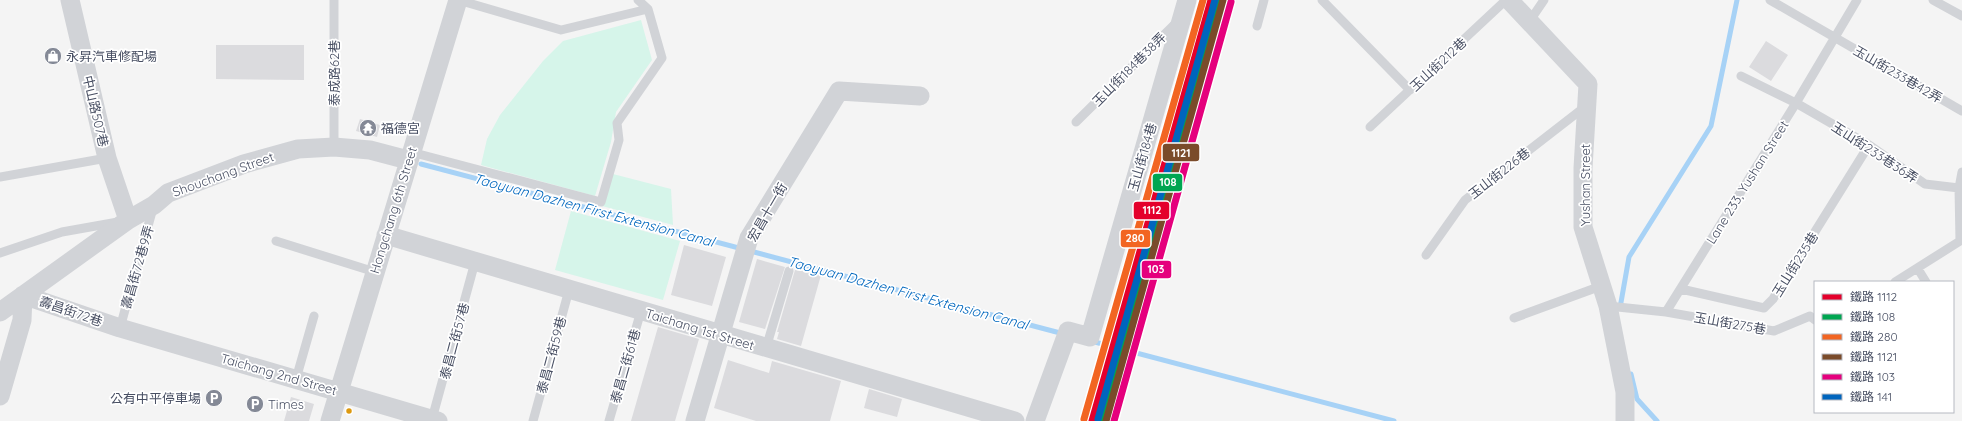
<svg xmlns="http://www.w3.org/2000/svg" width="1962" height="421" font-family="Quicksand,'Noto Sans TC',sans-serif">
  <rect width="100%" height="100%" fill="#f4f4f4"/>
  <path fill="#d6f5ea" d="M641,20L652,60L616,112L611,142L595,196L481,165L487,139L500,115L543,61L563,41Z
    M613,174L671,189L673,225L602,206Z
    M571,211L680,241L663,300L555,270Z"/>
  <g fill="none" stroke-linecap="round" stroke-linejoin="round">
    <path stroke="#a7d2f6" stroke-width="5" d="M421,164L1064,334
      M1620,308L1629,257L1711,126L1737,0
      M1091,341L1394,421
      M1631,374L1637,399L1657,421"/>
  </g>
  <path fill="#dbdbde" d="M1766,41L1788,55L1771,81L1749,67Z
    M216,45H304V80L216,79Z
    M360,119L380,125L377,137L356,131Z
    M684,245L726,257L712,306L671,295Z
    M757,259L785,267L765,329L739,322Z
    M795,270L800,271V270L821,275L801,346L777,339L779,332H777Z
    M658,327L699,339L675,421H631Z
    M728,360L769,373L772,361L841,381L830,421H756L714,408Z
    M869,389L902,399L897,417L864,408Z
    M291,397L314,404L309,421H284Z"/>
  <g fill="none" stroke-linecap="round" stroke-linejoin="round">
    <path stroke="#d1d3d7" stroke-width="9" d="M334,0V147
      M458,0L561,30L648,9L638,0
      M1322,0L1410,90
      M1770,0L1962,111
      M1933,0L1962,16
      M1529,22L1544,0
      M1257,26L1264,0
      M1741,76L1796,103L1869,145L1925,184L1959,188
      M1076,122L1176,23
      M1370,127L1506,0
      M411,152L601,202L619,140L617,123L662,58L648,9
      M0,177L107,158
      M276,241L375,272
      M0,253L62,232L118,222
      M1426,255L1465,200L1586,106
      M1918,269L1926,282
      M1895,282L1960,241L1959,188L1962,172
      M1681,289L1764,308L1773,299L1869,145
      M1608,306L1666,312L1796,103L1857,0
      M1666,312L1774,331L1810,316L1815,320
      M1514,318L1601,286
      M120,328L153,208
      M766,348L789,271
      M296,379L314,316
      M432,419L475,262
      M533,421L569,290
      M609,421L641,311"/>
    <path stroke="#d1d3d7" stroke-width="19" d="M70,0L107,158L128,220
      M1509,0L1588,84L1583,168V227L1608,306L1625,392V421
      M386,235L1015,421
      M0,312L128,220L154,205L168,193L244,164L298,149L334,147L370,150L408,160
      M0,396L22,320L23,295L120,328L438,421
      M330,421L458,0
      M695,421L749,238L839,91L920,96
      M1035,421L1068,331L1090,337L1187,0"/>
    <defs>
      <path id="rail-1" d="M1092,421L1211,0"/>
      <path id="rail-2" d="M1100,421L1219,2"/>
      <path id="rail-3" d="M1084,419L1203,0"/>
      <path id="rail-4" d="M1106,421L1223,0"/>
      <path id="rail-5" d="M1114,421L1231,2"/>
      <path id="rail-6" d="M1098,419L1215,0"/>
    </defs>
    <use href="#rail-1" stroke="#fff" stroke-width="10"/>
    <use href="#rail-2" stroke="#fff" stroke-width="10"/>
    <use href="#rail-3" stroke="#fff" stroke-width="10"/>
    <use href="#rail-4" stroke="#fff" stroke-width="10"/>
    <use href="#rail-5" stroke="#fff" stroke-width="10"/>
    <use href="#rail-6" stroke="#fff" stroke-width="10"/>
    <use href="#rail-1" stroke="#e4002b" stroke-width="7"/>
    <use href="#rail-2" stroke="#00a651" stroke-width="7"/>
    <use href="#rail-3" stroke="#f26522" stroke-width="7"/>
    <use href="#rail-4" stroke="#7a4b2a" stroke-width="7"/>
    <use href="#rail-5" stroke="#e5007d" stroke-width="7"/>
    <use href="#rail-6" stroke="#0065bd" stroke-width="7"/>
  </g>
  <defs>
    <symbol id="shop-disc" viewBox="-11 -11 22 22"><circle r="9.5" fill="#848996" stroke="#fff"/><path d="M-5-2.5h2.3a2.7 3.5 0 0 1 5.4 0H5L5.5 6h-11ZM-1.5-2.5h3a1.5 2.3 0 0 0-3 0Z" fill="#fff"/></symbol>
    <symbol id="temple-disc" viewBox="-11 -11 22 22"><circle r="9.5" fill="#848996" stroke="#fff"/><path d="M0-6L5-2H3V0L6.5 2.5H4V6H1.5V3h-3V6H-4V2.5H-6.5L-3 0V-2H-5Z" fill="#fff"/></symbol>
    <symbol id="parking-disc" viewBox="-11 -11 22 22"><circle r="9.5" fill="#848996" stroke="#fff"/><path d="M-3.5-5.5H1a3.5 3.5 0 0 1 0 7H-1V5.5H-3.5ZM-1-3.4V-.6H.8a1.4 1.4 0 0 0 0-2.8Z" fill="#fff"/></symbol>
  </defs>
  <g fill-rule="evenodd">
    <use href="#shop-disc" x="43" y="46" width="20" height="20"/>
    <use href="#temple-disc" x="358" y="118" width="20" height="20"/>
    <use href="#parking-disc" x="204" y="388" width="20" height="20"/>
    <use href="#parking-disc" x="245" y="394" width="20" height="20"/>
  </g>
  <circle fill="#dd990f" stroke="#fff" stroke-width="1.5" cx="349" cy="411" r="3.5"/>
  <g text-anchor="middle" stroke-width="3.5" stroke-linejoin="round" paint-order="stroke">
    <g font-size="13" fill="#484f63" stroke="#fff" text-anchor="start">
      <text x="66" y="61">永昇汽車修配場</text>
      <text x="381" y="133">福德宮</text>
      <text x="201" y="403" text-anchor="end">公有中平停車場</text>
      <text x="268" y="409">Times</text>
    </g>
    <g font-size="13" fill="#484f63" stroke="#fff">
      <text transform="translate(1438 64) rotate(-43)" y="5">玉山街212巷</text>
      <text transform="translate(1129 69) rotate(-45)" y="5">玉山街184巷38弄</text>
      <text transform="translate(334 73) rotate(-90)" y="5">泰成路62巷</text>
      <text transform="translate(1898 74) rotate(30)" y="5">玉山街233巷42弄</text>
      <text transform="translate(96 111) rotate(77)" y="5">中山路507巷</text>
      <text transform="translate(1875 152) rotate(33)" y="5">玉山街233巷36弄</text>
      <text transform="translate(1142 157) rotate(-74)" y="5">玉山街184巷</text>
      <text transform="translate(1499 173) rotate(-38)" y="5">玉山街226巷</text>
      <text transform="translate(223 174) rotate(-20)" y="5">Shouchang Street</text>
      <text transform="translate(1747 182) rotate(-58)" y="5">Lane 233, Yushan Street</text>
      <text transform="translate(1585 185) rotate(-90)" y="5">Yushan Street</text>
      <text transform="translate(393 210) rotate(-73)" y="5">Hongchang 6th Street</text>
      <text transform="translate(767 212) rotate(-60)" y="5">宏昌十一街</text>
      <text transform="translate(1795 264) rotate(-58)" y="5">玉山街235巷</text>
      <text transform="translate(137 267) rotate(-74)" y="5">壽昌街72巷9弄</text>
      <text transform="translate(71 311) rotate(19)" y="5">壽昌街72巷</text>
      <text transform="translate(1730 323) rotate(10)" y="5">玉山街275巷</text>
      <text transform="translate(700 329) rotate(17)" y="5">Taichang 1st Street</text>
      <text transform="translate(454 341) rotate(-75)" y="5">泰昌二街57巷</text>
      <text transform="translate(551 355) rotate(-75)" y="5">泰昌二街59巷</text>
      <text transform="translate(625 366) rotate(-74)" y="5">泰昌二街61巷</text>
      <text transform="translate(279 374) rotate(16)" y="5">Taichang 2nd Street</text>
    </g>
    <g font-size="14" font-style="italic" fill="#0067be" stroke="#fff">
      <text transform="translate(594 210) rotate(15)" y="5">Taoyuan Dazhen First Extension Canal</text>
      <text transform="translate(908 293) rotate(15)" y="5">Taoyuan Dazhen First Extension Canal</text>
    </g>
  </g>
  <g stroke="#fff" stroke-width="1.5">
    <rect x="1162" y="143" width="38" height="19" rx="4" fill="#7a4b2a"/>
    <rect x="1152" y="173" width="31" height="19" rx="4" fill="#00a651"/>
    <rect x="1133" y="201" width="37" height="19" rx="4" fill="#e4002b"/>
    <rect x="1120" y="229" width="31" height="19" rx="4" fill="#f26522"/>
    <rect x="1141" y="260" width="31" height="19" rx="4" fill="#e5007d"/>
  </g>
  <g font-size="11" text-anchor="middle" font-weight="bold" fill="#fff">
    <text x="1181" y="157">1121</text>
    <text x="1168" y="186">108</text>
    <text x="1152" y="214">1112</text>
    <text x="1135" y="242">280</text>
    <text x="1156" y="273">103</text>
  </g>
  <rect x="1814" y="281" width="140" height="132" fill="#ffffff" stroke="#b6b9c1"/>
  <rect x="1822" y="294" width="20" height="6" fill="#e4002b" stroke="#b6b9c1"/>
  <text x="1850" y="301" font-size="12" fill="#484f63">鐵路 1112</text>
  <rect x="1822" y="314" width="20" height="6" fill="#00a651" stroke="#b6b9c1"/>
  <text x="1850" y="321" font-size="12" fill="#484f63">鐵路 108</text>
  <rect x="1822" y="334" width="20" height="6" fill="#f26522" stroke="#b6b9c1"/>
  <text x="1850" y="341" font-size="12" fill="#484f63">鐵路 280</text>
  <rect x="1822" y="354" width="20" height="6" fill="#7a4b2a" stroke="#b6b9c1"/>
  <text x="1850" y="361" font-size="12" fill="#484f63">鐵路 1121</text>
  <rect x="1822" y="374" width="20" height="6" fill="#e5007d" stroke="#b6b9c1"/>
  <text x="1850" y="381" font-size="12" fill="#484f63">鐵路 103</text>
  <rect x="1822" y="394" width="20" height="6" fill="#0065bd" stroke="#b6b9c1"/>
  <text x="1850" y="401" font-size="12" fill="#484f63">鐵路 141</text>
</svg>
